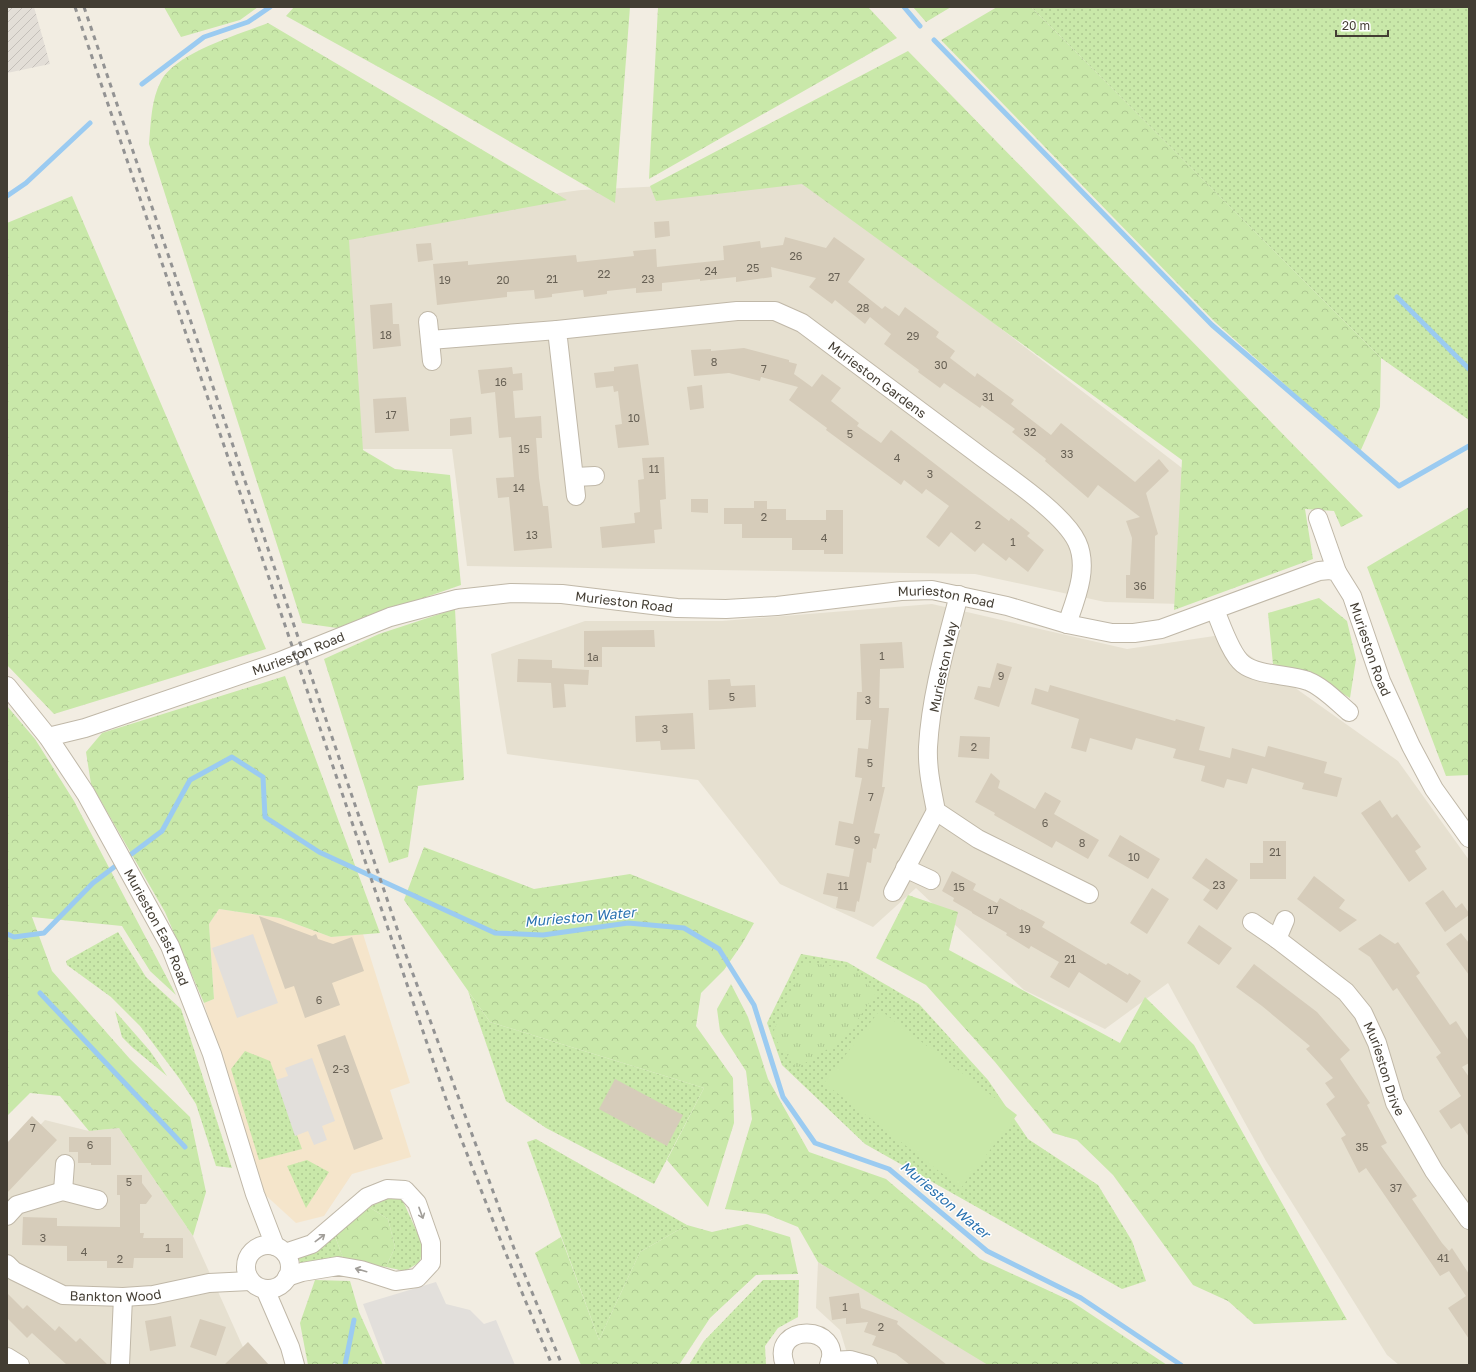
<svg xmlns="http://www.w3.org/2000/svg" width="1476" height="1372" font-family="'Golos Text',sans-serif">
  <defs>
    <pattern id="industrial-furrows" width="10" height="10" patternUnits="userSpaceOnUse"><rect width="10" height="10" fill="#e3ded7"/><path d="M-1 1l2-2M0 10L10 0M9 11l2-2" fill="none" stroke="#c4bfb9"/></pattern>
    <pattern id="grass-dots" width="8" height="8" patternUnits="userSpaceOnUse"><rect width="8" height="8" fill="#c9e8a9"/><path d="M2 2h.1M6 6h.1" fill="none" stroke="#aec892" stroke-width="1.8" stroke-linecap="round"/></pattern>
    <pattern id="forest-crowns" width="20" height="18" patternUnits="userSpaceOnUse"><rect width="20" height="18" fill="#c9e8a9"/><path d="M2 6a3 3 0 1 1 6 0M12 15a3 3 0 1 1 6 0" fill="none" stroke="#aec892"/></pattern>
    <pattern id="park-tufts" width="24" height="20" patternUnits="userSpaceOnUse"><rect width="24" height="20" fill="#c9e8a9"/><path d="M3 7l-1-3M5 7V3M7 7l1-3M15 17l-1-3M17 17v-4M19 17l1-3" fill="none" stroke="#aec892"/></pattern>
  </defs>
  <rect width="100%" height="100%" fill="#f2ede2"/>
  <path fill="#e6e0d0" d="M767,181L870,183L896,248L1182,468V604L1105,602L975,574L467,566L452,449H351L324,225L581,190Z
    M932,604L1127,649L1221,635L1398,761L1469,860V1365H1399L1387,1355L1266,1161L1168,983L1105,1029L1024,990L916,888L873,927L780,884L698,780L507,754L491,654L585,621H722Z
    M45,1120L89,1131L119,1128L193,1236L251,1365H7V1160Z
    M818,1262L987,1363L988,1365H845L849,1360L840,1330L816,1308Z"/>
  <path fill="#f5e5cb" d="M219,909L280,918L331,937L363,934L410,1083L390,1090L411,1157L352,1174L324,1216L296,1223L261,1191L204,1003L214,999L209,924Z"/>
  <path fill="url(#industrial-furrows)" d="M7,7H34L50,64L7,73Z"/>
  <path fill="url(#grass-dots)" d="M1031,7H1469V420L1381,358Z
    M118,932L146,977L181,1009L232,1168L216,1166L196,1104L179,1078L140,1026L111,997L67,965L66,961Z
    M801,954L847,962L919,1004L988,1080L1028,1139L1098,1185L1132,1241L1146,1281L1122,1289L865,1144L782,1065L767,1023Z
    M468,991L490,1022L704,1088L654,1184L546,1128L506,1101Z
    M115,1011L150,1051L167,1076L133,1048L122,1037Z
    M245,1051L270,1061L302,1149L259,1160L231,1069Z
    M536,1139L687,1225L640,1252L599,1340L527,1142Z
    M307,1160L329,1172L306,1208L287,1166Z
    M389,1198L402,1199L423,1245L420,1262L405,1271L386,1267L395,1247L388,1219L369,1207Z
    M335,1236L344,1261L301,1268L298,1255L319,1248Z
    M763,1280H799L798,1317L778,1328L765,1346L766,1365H689L704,1341Z"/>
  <path fill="url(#forest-crowns)" d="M164,7H258L240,20L181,37Z
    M294,7H630L615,203L433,97L286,16Z
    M658,7H868L897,38L649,179Z
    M913,7H951L926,22Z
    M997,7H1031L1381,358L1380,407L1360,452L1215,322L941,40Z
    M268,23L567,200L349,240L363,450L395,469L450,475L461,585L337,628L302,623L149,144C151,122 151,100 161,81C175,53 240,34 268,23Z
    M908,51L1363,516L1341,527L1334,511L1305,509L1313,559L1174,610L1182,460L802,184L656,201L650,186Z
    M72,196L266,649L54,714L7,665V223Z
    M1469,507V775L1446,776L1367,567Z
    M1319,598L1347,621L1356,659L1350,698L1308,673L1273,664L1268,613Z
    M455,609L464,780L418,786L408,857L389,863L324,659L379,634Z
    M285,676L380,933L331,937L280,918L219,909L209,924L214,999L204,1003L165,912L91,784L86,752L102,733Z
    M7,706L35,739L74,801L176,995L150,971L122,926L32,917L52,971L130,1059L190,1117L206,1192L193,1236L119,1128L89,1131L60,1096L30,1093L7,1116Z
    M424,847L534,889L630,874L754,923L742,944L724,970L701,993L696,1026L733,1078L734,1123L708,1207L667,1160L704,1088L490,1022L404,900Z
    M908,895L958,912L949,950L1120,1043L1145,997L1194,1045L1347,1320L1254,1324L1228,1301L1193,1285L1113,1175L1077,1140L1053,1133L995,1062L926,985L876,958Z
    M731,984L748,1017L768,1079L809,1152L886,1179L980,1259L1071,1301L1167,1365H988L818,1262L798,1227L766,1214L725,1209L752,1119L746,1071L720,1031L717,1009Z
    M369,1207L388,1219L395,1247L386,1267L344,1261L335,1236L351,1220Z
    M747,1224L790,1237L798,1274L756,1275L710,1318L679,1365H581L535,1253L561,1237L599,1340L640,1252L687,1225L712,1232Z
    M315,1280L350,1281L359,1312L383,1365H336L335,1363L329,1365H308L300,1323Z"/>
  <path fill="url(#park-tufts)" d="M804,962L854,969L876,993L844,1039L797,1068L772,1035Z"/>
  <path fill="#c9e8a9" d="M880,1010L1017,1115L961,1188L824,1083Z"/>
  <path fill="#e2dfdb" d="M253,934L278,1003L237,1018L212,948Z
    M312,1058L335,1121L322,1126L327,1140L314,1145L308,1131L295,1136L276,1080L288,1076L285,1068Z
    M436,1282L446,1304L470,1310L484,1324L496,1320L515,1365H386L363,1304Z"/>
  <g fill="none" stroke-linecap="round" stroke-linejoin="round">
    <path stroke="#9bcbf1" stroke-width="5" d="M904,7L920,26
      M934,40L1212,325L1399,486L1469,446
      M142,84L204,37L248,22L270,7
      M7,196L26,183L90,123
      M1397,297L1469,369
      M7,934L14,937L44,933L93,883L162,831L190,780L232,757L263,777L265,817L319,852L495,933L543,935L628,923L684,928L719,949L754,1005L783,1097L815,1143L889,1169L987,1251L1081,1298L1181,1365
      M40,993L185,1147
      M345,1365L354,1320"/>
  </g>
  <path fill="#d6ccba" d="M669,221L670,236L655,238L654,222Z
    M785,237L826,248L834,237L865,259L848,282L882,309L885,306L899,316L905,307L939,332L936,337L955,351L950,358L975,377L977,373L1014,400L1011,404L1051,435L1061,423L1135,482L1159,459L1169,471L1146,493L1158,534L1155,536L1154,599L1126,598V575H1130L1132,538L1126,521L1140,517L1098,485L1088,498L1045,461L1046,459L1012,432L1015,429L982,405L980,408L944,383L940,388L918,372L919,370L884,344L891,334L870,317L865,324L835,300L832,304L809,287L816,278L771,267L772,277L736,282V277L700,281V279L662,283V291L636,293V288L607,291V294L584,297L583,290L552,294V297L535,299L534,290L507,292V297L437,305L433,264L468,261V265L576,255L577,262L634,256L633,251L656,249L657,267L724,260L723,246L760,241L761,248L783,245Z
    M431,243L433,260L418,262L416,244Z
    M392,303L393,324H399L401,346L373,349L370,305Z
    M744,348L789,360V362L797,364L794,374L812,387L822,374L841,388L831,401L859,423L857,426L881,443L891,430L1009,521L1011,518L1030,533L1027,536L1044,550L1028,572L1009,557L1006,561L983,543L975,552L951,532L939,547L926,537L949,506L926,489L922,494L904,480L901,485L826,430L827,428L789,400L798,387L761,377L760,381L729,373L694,376L691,350L711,349V351Z
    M638,364L649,445L618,448L615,425L622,424L618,391L614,392L613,386L596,388L594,373L614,371V367Z
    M512,367L513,374L522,373L523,390L513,391L515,418L541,416L542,438H536L539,478L543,506H548L552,548L514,551L509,497L498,498L496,478L514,477L511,437L499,438L495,392L481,394L478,370Z
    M702,385L704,408L690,410L687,387Z
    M406,397L409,431L375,433L373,399Z
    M471,417L472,434L450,436V419Z
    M664,457L666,499L660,500L662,529L654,530L655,543L602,548L600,527L635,523L634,513L640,512L638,480L644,479L642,458Z
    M691,499H708V513L691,512Z
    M754,501H767V509H786V520H826V510H843V554H824V550H792V538H742V524H724V508H754Z
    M654,630L655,647H602V667H584V631Z
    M902,642L904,668L880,669L879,708H889L882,787H885L874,833L880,834L876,849L873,848L871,863L867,862L859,902L857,901L855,912L836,908L838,897L823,894L827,873L849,877L854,849L835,845L839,821L853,824L862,778L855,777L858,748L868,749L871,720H856L857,692H862L860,644Z
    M518,659L552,660V668L589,670L588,685L564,684L566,707L553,708L551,683L517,682Z
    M997,663L1012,667L999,707L974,699L978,686L990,688Z
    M730,679L731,686L755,685L756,707L709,710L708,680Z
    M1050,685L1175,721L1176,719L1205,727L1199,750L1230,758L1232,748L1265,757L1268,746L1327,762L1324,773L1342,778L1337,797L1302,789L1304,783L1252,768L1247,784L1227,779L1224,788L1201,781L1205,766L1173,758L1176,749L1136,738L1132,750L1090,738L1086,752L1071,748L1079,719L1031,704L1035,688L1048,692Z
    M693,713L695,749L661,750L660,741L636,742L635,716Z
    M960,736L990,737L989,759L958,757Z
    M991,773L1000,781L998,788L1035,809L1045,792L1061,801L1054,814L1099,840L1088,859L1056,841L1052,848L994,815L995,813L975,802Z
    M1380,800L1392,818L1397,814L1421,847L1415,851L1427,869L1409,882L1361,813Z
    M1120,835L1160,859L1148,879L1108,856Z
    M1263,841H1286V879H1250V863H1263Z
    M1206,858L1238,880L1217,910L1203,900L1210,890L1192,878Z
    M952,871L976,884L973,890L997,903L1000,898L1021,910V909L1045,922L1042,927L1106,965L1108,963L1128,975L1129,973L1141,981L1127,1003L1079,972L1069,988L1050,977L1059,962L1031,946L1029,949L1006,935L1007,933L972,913V912L953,901L954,898L942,891Z
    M1314,876L1345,900L1339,908L1357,920L1340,932L1297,899Z
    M1152,888L1169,899L1147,934L1130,923Z
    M1443,890L1456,908L1462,903L1469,913V915L1445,932L1425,903Z
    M259,916L312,936L316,934L318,939L333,944L352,937L364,971L332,983L340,1005L305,1018L294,986L285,989Z
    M1199,925L1232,948L1219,965L1187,943Z
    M1461,933L1469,943V975L1446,944Z
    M1380,934L1395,944L1398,942L1420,973L1416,976L1450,1025L1456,1021L1469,1041V1063L1462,1067L1469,1077V1137L1460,1123L1451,1129L1439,1111L1461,1096L1436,1057L1441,1053L1397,988L1393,991L1370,957L1358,949Z
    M1254,964L1317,1012L1350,1050L1340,1059L1370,1103L1367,1105L1387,1143L1381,1146L1417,1196L1412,1199L1442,1243L1449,1251L1452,1248L1469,1274V1339L1448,1308L1466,1296L1449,1271L1440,1276L1366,1168L1359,1173L1341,1138L1346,1135L1326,1104L1335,1097L1325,1083L1333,1078L1306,1049L1310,1046L1262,1006L1236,987Z
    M345,1035L383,1139L354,1150L317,1045Z
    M615,1079L683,1115L667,1146L599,1109Z
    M32,1116L57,1140L7,1193V1143Z
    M69,1137H111V1165H91V1163H78V1152H69Z
    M117,1175H142V1183L152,1196L146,1204H140V1233H144L143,1238H183V1258H134L133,1268H107V1261H67V1246L22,1245L23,1217L57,1218V1226L120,1227V1195H117Z
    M7,1293L23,1309L27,1305L55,1331L59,1326L76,1342L80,1338L108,1365H67L32,1333L27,1338L7,1318Z
    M859,1293L861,1308L898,1321L897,1324L947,1365H910L896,1354L872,1345L876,1336L864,1332L868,1322L846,1324V1318L832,1320L829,1297Z
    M171,1316L176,1346L150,1351L145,1321Z
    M200,1319L226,1327L216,1356L190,1347Z
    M248,1342L269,1365H224Z"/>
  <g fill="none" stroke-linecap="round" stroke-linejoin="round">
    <defs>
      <g id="minor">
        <path d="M428,321L432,361"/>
        <path d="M430,340L557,330"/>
        <path d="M575,477L595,476"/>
        <path id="s1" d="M576,496L557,330L737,311H775L802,323C859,366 917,409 975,452C1002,473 1063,512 1077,542C1089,568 1076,598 1067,624"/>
        <path d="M1318,518L1337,572"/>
        <path d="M959,595C946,645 931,695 928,747C927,769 932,790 936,811L978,839L1089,894"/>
        <path d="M1215,610C1221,624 1231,655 1243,664C1258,676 1289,674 1308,681C1323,687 1336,701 1349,712"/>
        <path id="s2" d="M7,686L48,737L86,794L170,946L212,1054L255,1194L275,1246"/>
        <path id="s3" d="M48,737L85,728L278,662L390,617L457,599L511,593L562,594L677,608L726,609L777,606L901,591L932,590L1007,606L1067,624L1112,633H1134L1161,629L1319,571L1330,570L1337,572L1352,596L1381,681L1411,746L1434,789L1469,838"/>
        <path d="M905,868L931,880"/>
        <path d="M893,892L936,811"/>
        <path id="s4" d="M1252,922L1277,939L1346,992L1363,1013L1377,1043L1395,1103L1434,1171L1469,1220"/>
        <path d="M1277,939L1285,920"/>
        <path d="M63,1191L65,1164"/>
        <path d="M7,1216L17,1205L63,1191L98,1200"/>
        <circle cx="268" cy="1267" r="22"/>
        <path d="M285,1253L312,1244L367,1197L387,1189L405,1190L417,1203L431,1243V1263L417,1278L395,1281L361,1270L338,1266L302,1272L287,1277"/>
        <path id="s5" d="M7,1264L14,1271L63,1295L123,1297L153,1295L209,1283L250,1281"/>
        <path d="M265,1289L290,1347L295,1365"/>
        <path d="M7,1357L20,1365"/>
        <path d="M830,1361L850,1360L868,1365"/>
        <path d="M120,1365L123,1297"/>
        <path d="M785,1365C769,1322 845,1324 829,1365"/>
      </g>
    </defs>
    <use href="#minor" stroke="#c0b8a8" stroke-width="20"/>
    <use href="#minor" stroke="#fff" stroke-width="18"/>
    <path stroke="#939393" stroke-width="3" stroke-dasharray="5 5" stroke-linecap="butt" d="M75,7L448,1105L504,1249L552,1365
      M84,7L406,955L515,1251L562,1365"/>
  </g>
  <defs><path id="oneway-shaft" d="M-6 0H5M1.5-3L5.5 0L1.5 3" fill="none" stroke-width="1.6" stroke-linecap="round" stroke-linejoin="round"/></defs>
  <g stroke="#a19e99">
    <use href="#oneway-shaft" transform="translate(421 1213) rotate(70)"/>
    <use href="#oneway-shaft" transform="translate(320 1238) rotate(-37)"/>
    <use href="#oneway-shaft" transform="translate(361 1270) rotate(-164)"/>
  </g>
  <g text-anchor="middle" stroke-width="3" stroke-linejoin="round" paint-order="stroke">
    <g font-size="11" fill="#686155">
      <text x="796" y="260">26</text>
      <text x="753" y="272">25</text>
      <text x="711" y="275">24</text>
      <text x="604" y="278">22</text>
      <text x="834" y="281">27</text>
      <text x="552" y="283">21</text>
      <text x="648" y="283">23</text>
      <text x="445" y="284">19</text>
      <text x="503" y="284">20</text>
      <text x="863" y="312">28</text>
      <text x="386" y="339">18</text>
      <text x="913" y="340">29</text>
      <text x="714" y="366">8</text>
      <text x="941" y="369">30</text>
      <text x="764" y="373">7</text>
      <text x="501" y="386">16</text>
      <text x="988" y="401">31</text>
      <text x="391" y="419">17</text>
      <text x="634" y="422">10</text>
      <text x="1030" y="436">32</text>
      <text x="850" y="438">5</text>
      <text x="524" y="453">15</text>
      <text x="1067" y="458">33</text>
      <text x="897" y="462">4</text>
      <text x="654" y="473">11</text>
      <text x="930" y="478">3</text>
      <text x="519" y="492">14</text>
      <text x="764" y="521">2</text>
      <text x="978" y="529">2</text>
      <text x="532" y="539">13</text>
      <text x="824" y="542">4</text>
      <text x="1013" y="546">1</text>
      <text x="1140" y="590">36</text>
      <text x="882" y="660">1</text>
      <text x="593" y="661">1a</text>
      <text x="1001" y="680">9</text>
      <text x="732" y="701">5</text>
      <text x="868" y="704">3</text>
      <text x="665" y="733">3</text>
      <text x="974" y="751">2</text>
      <text x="870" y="767">5</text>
      <text x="871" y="801">7</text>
      <text x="1045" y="827">6</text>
      <text x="857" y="844">9</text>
      <text x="1082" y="847">8</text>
      <text x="1275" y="856">21</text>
      <text x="1134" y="861">10</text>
      <text x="1219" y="889">23</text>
      <text x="843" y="890">11</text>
      <text x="959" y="891">15</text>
      <text x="993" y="914">17</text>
      <text x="1025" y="933">19</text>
      <text x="1070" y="963">21</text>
      <text x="319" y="1004">6</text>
      <text x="341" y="1073">2-3</text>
      <text x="33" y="1132">7</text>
      <text x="90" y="1149">6</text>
      <text x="1362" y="1151">35</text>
      <text x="129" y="1186">5</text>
      <text x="1396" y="1192">37</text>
      <text x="43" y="1242">3</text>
      <text x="168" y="1252">1</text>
      <text x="84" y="1256">4</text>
      <text x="1443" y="1262">41</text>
      <text x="120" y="1263">2</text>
      <text x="845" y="1311">1</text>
      <text x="881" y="1331">2</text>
    </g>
    <g font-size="13" fill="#433d33" stroke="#fff">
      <text dy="5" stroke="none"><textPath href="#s1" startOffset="510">Murieston Gardens</textPath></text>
      <text dy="5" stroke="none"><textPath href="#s3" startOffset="924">Murieston Road</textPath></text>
      <text dy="5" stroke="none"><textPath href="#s3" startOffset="600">Murieston Road</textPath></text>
      <text dy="5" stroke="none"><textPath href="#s3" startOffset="1415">Murieston Road</textPath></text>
      <text dy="5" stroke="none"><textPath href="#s3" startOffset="264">Murieston Road</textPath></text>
      <text transform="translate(943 667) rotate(-78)" y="5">Murieston Way</text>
      <text dy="5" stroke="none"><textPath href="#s2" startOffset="285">Murieston East Road</textPath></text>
      <text dy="5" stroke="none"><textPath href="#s4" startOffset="204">Murieston Drive</textPath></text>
      <text dy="5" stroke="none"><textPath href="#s5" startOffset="117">Bankton Wood</textPath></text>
    </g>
    <g font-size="14" font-style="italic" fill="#2b73b0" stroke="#fff">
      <text transform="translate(580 917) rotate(-5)" y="5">Murieston Water</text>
      <text transform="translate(945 1200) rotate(40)" y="5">Murieston Water</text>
    </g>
  </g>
  <rect width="1476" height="1372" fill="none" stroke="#433d33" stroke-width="16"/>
  <path d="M1336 30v6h52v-6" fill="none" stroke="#433d33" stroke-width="2"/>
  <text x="1342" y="30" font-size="12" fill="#433d33" stroke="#ffffff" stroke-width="3" paint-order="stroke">20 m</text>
</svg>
